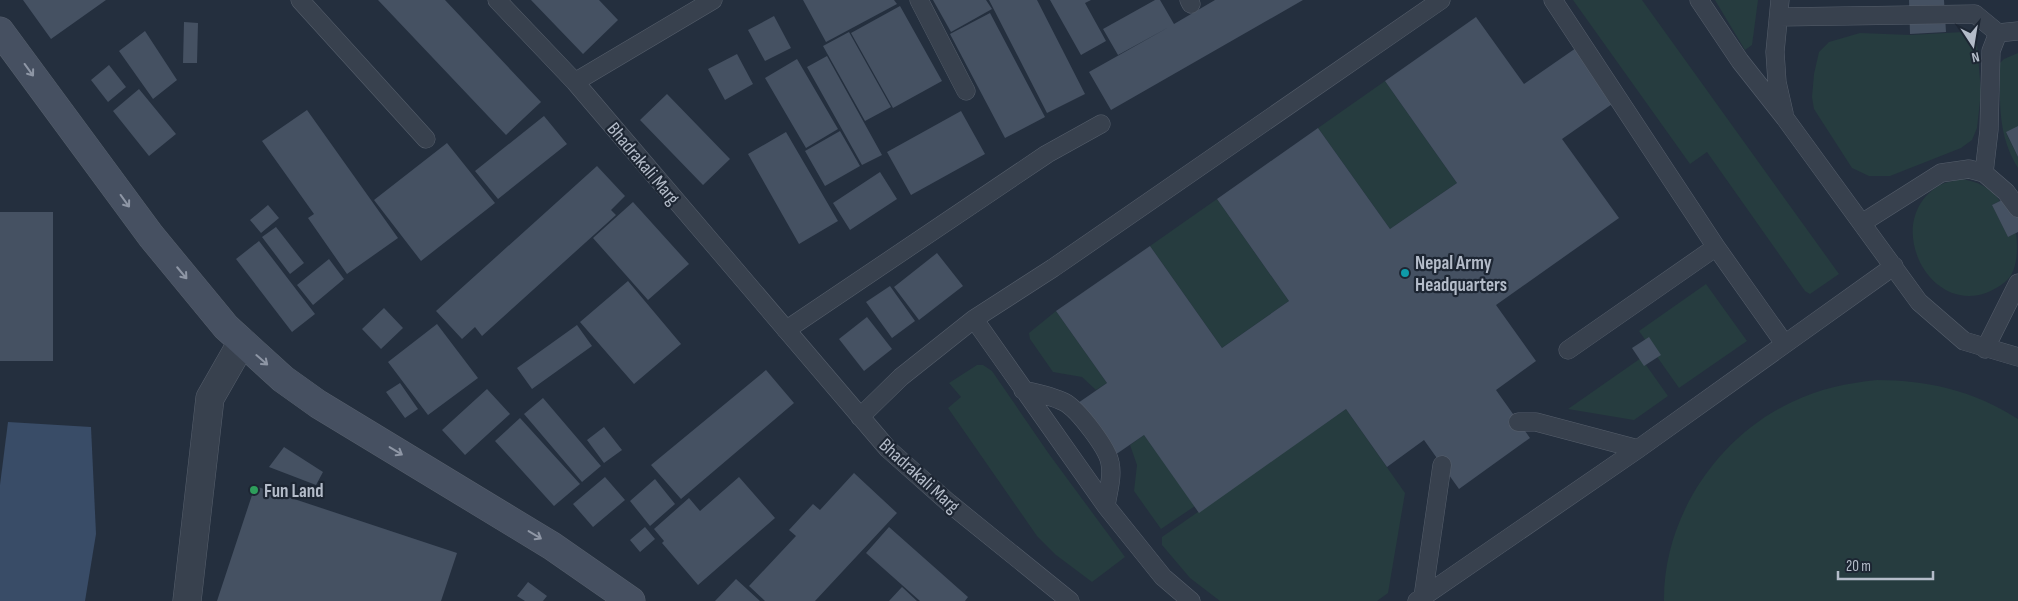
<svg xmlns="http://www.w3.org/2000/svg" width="2018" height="601" font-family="'Sofia Sans Condensed',sans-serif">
  <rect width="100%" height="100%" fill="#242f3e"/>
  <path fill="#263c3f" d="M1573,0H1642L1839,274L1810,294L1805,291L1707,152L1690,164Z
    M1715,0H1758L1752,45L1745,50Z
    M1963,32L1970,36L1977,44L1981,92L1977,128L1972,140L1961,148L1890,176H1869L1852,168L1814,109L1812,97L1814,74L1819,52L1829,42L1860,33L1910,35Z
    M2018,53V126L2006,133L2018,157V168C1997,134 2000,102 2000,63L2004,59Z
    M1385,81L1457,183L1390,229L1318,128Z
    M1962,179C1978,182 1990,187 2000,201L1992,205L2008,237L2016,233C2018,248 2018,272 2005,282C1938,335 1875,223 1940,185C1946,182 1955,181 1962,179Z
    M1217,199L1289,301L1222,348L1150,246Z
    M1706,284L1747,341L1679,388L1639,331Z
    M1056,311L1107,383L1096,390L1082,377L1053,372L1030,339L1029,333Z
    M1641,358L1668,396L1634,420L1568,409Z
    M977,365H983L992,371L1049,454L1125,557L1092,582L1056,555L1037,536L948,408L961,397L949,383Z
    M1877,380C1928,380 1974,391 2018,419V601H1664C1663,518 1717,437 1792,402C1819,389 1847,383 1877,380Z
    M1346,409L1405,493L1388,593L1377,601H1220L1190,578L1162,545V537Z
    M1144,435L1195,506L1161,529L1134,491L1137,465L1130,445Z"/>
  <path fill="#394c67" d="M8,422L91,427L96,534L85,601H0V485Z"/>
  <path fill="#455162" d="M23,0H106L51,39Z
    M378,0H445L541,102L506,135Z
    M531,0H599L618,20L583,54Z
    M803,0H894L897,4L826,42Z
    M933,0H986L992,9L951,32Z
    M989,0H1037L1085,94L1047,113Z
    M1050,0H1091L1085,3L1106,41L1081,55Z
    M1155,0H1160L1174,24L1215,0H1303L1111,110L1089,72L1169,27L1118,55L1103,29Z
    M1909,0H1944L1946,32L1910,34Z
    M900,6L942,81L893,108L851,33Z
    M990,13L1045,117L1005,138L950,34Z
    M774,16L791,48L765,61L748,30Z
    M1476,17L1524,84L1576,48L1615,102L1562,139L1619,218L1496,305L1536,361L1496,390L1530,438L1459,489L1424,440L1387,467L1346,409L1199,513L1144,435L1115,455L1078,403L1107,383L1056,311L1150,246L1222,348L1289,301L1217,199L1318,128L1390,229L1457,183L1385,81Z
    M184,22L198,23L197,63H183Z
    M145,31L177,80L153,99L119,51Z
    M849,32L891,107L865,121L823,46Z
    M737,54L753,84L725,100L708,69Z
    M827,56L882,155L862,165L807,67Z
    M797,59L838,129L806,148L765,78Z
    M109,65L126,87L108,102L91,80Z
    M139,89L176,134L149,156L113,111Z
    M667,94L730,159L703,185L640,120Z
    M307,110L398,238L347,274L308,218L314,214L262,141Z
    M961,111L985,154L911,195L887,152Z
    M544,116L567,144L498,199L475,171Z
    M2018,126V157L2006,132Z
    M840,131L860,166L825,186L805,151Z
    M786,132L838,221L799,244L748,154Z
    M447,143L495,203L421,261L374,200Z
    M597,166L625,196L611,210L616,215L482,336L475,327L462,339L436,311Z
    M880,172L897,199L850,230L833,203Z
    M2018,192V232L2008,237L1992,205Z
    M633,202L689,264L648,300L593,238Z
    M268,205L279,218L261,233L250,220Z
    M0,212H53V361H0Z
    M276,227L304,263L290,274L262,237Z
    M259,241L315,314L292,332L236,259Z
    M937,253L963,286L919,320L894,287Z
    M329,259L344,279L313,305L297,285Z
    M628,281L681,344L634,384L580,322Z
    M890,286L915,321L892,338L866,302Z
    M384,308L403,328L381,349L362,329Z
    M867,317L892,349L864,371L839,339Z
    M437,324L478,378L428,415L388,362Z
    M577,325L592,346L532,389L517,368Z
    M1649,337L1661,355L1644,366L1632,348Z
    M766,370L794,403L681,499L651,465Z
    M400,383L418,409L405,418L386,392Z
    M487,389L510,414L465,455L442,430Z
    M543,398L601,466L582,482L524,414Z
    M520,418L580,484L554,506L495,441Z
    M604,427L622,450L604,463L587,440Z
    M284,447L323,472L316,485L269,467Z
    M854,473L897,513L815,601H765L749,586L796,536L789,530L813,504L820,510Z
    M605,477L625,500L593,527L573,504Z
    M739,477L775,518L698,585L662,543L664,541L654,529L689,498L700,511Z
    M655,479L675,504L650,526L630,501Z
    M255,486L457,553L441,601H217Z
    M645,527L655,539L640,552L630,540Z
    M889,527L968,597L965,601H920L866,553Z
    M736,579L760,601H715Z
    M528,582L547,596L543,601H525L517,596Z
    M902,587L917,601H889Z"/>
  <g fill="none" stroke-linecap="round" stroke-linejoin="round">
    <defs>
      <path id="service" d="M300,0L426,139
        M497,0L575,82L888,449L949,503L1070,601
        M919,0L966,91
        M1189,0L1191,4
        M1553,0L1716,247L1784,343
        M1699,0L1740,61L1785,118L1919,302L1964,341L2018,357
        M1780,0L1775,52L1777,82L1784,113
        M1779,17L1975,14L1998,33L2018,31
        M575,82L713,0
        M1984,173L1989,130L1991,51L1998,33
        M1862,223L1941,173L1969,169L1984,173L2006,192L2018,208
        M786,330L1047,154L1101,124
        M1985,349L2018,283
        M1568,350L1716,247
        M1023,390C1037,393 1052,396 1064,402C1078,409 1108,449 1110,463C1113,477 1108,492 1106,506
        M860,417L901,377L974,319
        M1518,422H1536L1638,449
        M1423,597L1442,465
        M1191,601L1163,577L1106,506L974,319L1053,268L1441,0
        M1417,601L1638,449L1894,266"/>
      <path id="minor" d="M187,601L210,398L242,342"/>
      <path id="secondary" d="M0,31L151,236L226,327L283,379L318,404L552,546L631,601"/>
    </defs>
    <use href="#service" stroke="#565f6c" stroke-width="19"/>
    <use href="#minor" stroke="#565f6c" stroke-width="29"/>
    <use href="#secondary" stroke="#565f6c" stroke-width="29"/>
    <use href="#service" stroke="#38414e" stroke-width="18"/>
    <use href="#minor" stroke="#38414e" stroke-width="28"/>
    <use href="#secondary" stroke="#465061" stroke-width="28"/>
  </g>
  <defs><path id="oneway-shaft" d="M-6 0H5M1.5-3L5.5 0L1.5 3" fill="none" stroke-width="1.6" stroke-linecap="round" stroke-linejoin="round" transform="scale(1.25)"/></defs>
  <g stroke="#8e96a5">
    <use href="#oneway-shaft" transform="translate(29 70) rotate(54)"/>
    <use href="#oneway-shaft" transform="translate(125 201) rotate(54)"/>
    <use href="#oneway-shaft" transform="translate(182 273) rotate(50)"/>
    <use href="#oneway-shaft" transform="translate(262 360) rotate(41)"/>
    <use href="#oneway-shaft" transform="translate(396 451) rotate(31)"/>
    <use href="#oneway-shaft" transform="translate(535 535) rotate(31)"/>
  </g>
  <circle fill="#0f9aa8" stroke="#1d2633" stroke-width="2" cx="1405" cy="273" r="5"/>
  <circle fill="#2e9e5b" stroke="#1d2633" stroke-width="2" cx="254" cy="490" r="5"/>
  <g text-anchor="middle" stroke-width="4.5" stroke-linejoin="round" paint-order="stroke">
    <g font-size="19" fill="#b4bcc9" stroke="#1d2633">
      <text transform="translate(644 163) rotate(50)" y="7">Bhadrakali Marg</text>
      <text transform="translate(920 475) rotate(42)" y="7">Bhadrakali Marg</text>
    </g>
    <g font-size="19" font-weight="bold" fill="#b4bcc9" stroke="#1d2633" text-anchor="start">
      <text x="1415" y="269">Nepal Army<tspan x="1415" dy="22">Headquarters</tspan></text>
      <text x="264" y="497">Fun Land</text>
    </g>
  </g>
  <g transform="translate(1973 45) rotate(168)" stroke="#1d2633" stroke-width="4" paint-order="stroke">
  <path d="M0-4L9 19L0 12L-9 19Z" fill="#b4bcc9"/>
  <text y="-8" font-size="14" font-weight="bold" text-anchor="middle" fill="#b4bcc9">N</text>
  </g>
  <path d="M1838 571v8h95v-8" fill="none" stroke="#b4bcc9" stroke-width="2.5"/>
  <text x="1846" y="571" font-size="15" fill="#b4bcc9" stroke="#1d2633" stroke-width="4" paint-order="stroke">20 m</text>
</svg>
